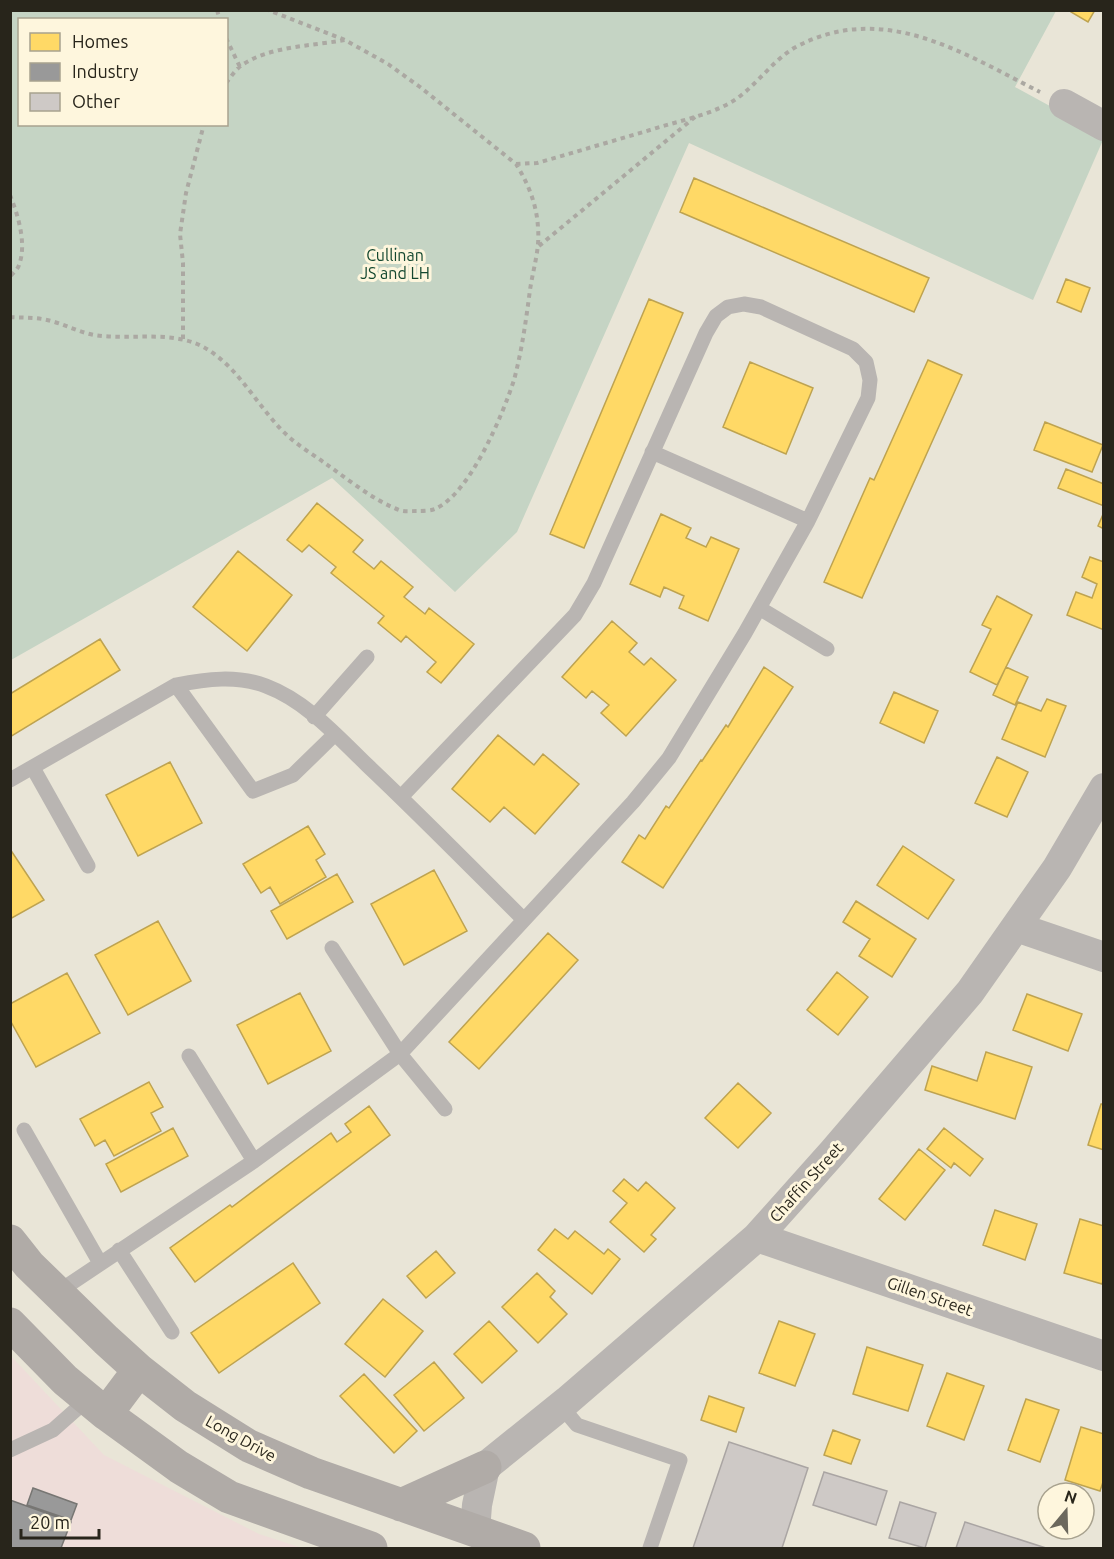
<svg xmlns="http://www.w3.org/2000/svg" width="1114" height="1559" font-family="Ubuntu,sans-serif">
  <rect width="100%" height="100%" fill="#e9e5d7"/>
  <path fill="#eeddd9" d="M10,1355L104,1455L259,1534L302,1548H11Z"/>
  <path fill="#c5d4c4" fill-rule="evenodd" d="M11,11H1056L1015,87L1103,135V140L1033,300L689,143L517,532L455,592L332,478L11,660ZM20,20H226V124H20Z"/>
  <path fill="#ffd966" stroke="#bea350" stroke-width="1.5" d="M1072,10H1095L1088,22L1071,12Z
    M694,178L929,278L914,312L680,212Z
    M1066,279L1090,288L1081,312L1057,302Z
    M649,299L683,313L584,548L550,534Z
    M928,360L962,375L862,598L824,582L870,478L874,480Z
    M750,362L813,388L786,454L723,427Z
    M1045,422L1103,445L1092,472L1034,450Z
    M1066,469L1104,484V506L1058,488Z
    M317,503L363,540L353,552L374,569L381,561L413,587L404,597L425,614L429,608L474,644L441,683L427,672L436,662L406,636L401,642L378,623L384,616L331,573L336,567L309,545L302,552L287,540Z
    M1104,512V529L1098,526Z
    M661,514L691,528L686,538L706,547L711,537L739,549L708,621L679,608L684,596L664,587L660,597L630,584Z
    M238,551L292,595L247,651L193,607Z
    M1090,557L1104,562V630L1067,615L1076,592L1092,598L1097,584L1082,577Z
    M997,596L1032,615L997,685L970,672L991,629L982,625Z
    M612,621L637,643L629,652L644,665L651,658L676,680L626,736L601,713L609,705L592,691L586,698L562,677Z
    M100,639L120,670L10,737V694Z
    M764,667L793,687L663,888L622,862L639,835L645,839L666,806L669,808L701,760L702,761L726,725L728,727Z
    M1006,667L1028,677L1015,705L993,695Z
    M894,692L938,711L924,743L880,723Z
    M1047,699L1066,706L1045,757L1002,739L1018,702L1041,711Z
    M498,735L534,765L543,754L579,784L535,834L504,807L490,822L452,789Z
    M997,757L1028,772L1007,817L975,803Z
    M170,762L202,823L138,856L106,795Z
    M308,826L325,854L316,860L326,877L280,904L270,887L261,893L243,864Z
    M903,846L954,880L928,919L877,885Z
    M10,849L44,900L10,919Z
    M434,870L467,931L404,965L371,904Z
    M337,874L353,902L287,939L271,911Z
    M856,901L916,939L892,977L859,956L870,939L843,922Z
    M158,921L191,981L128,1015L95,955Z
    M548,933L578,960L479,1069L449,1042Z
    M837,972L868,997L838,1035L807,1010Z
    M67,973L100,1033L36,1067L10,1020V1004Z
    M300,993L331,1051L268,1084L237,1025Z
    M1027,994L1082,1014L1068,1051L1013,1030Z
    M986,1052L1032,1067L1015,1119L925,1090L932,1066L977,1081Z
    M149,1082L163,1107L151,1113L161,1131L114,1156L105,1140L95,1146L80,1119Z
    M738,1083L771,1113L738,1148L705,1118Z
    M1101,1104H1104V1150L1088,1145Z
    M369,1106L390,1135L195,1282L170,1248L230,1205L232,1207L331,1133L337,1142L351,1132L345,1124Z
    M173,1128L188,1156L121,1192L106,1164Z
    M944,1128L983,1159L970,1176L954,1163L951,1168L927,1149Z
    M919,1149L945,1170L905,1220L879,1199Z
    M624,1179L638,1191L646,1182L675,1208L651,1235L656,1239L644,1252L610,1222L627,1203L613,1191Z
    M995,1210L1037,1224L1025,1260L983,1245Z
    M1080,1219L1104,1226V1278L1102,1284L1064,1273Z
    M555,1229L568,1239L575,1231L604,1254L608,1249L620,1259L592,1294L538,1250Z
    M436,1251L455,1273L426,1298L407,1276Z
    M293,1263L320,1303L219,1373L191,1333Z
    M537,1273L555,1291L550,1297L567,1314L538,1343L502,1307Z
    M383,1299L423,1331L385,1377L345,1344Z
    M489,1321L517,1351L482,1383L454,1354Z
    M779,1321L815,1334L795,1386L759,1373Z
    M867,1347L923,1365L908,1411L853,1394Z
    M434,1362L464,1398L424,1431L394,1395Z
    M947,1373L984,1386L964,1440L927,1426Z
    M364,1374L417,1431L394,1453L340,1396Z
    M709,1396L744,1408L736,1432L701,1420Z
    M1026,1399L1059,1410L1040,1462L1008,1450Z
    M1081,1427L1104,1434V1479L1100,1491L1065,1480Z
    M833,1430L860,1440L851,1464L824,1455Z"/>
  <path fill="#999" stroke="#777673" stroke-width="1.5" d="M33,1488L77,1504L71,1520L27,1505Z
    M10,1500L71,1522L61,1548H10Z"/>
  <path fill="#cec9c6" stroke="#aaa5a3" stroke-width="1.5" d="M729,1442L808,1468L782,1548H693Z
    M824,1472L887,1491L876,1525L813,1505Z
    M900,1502L936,1513L925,1548L889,1538Z
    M965,1522L1046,1548H956Z"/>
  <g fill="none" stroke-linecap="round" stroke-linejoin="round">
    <path stroke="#aba8a2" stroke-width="4" stroke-dasharray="4.5 4.5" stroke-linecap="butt" d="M217,10L220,20
      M226,38L240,67
      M226,83C231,77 235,70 242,65C270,46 312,46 345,40
      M516,164L537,163C575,152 613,141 650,130C675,122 701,117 724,106C752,93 768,64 794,48C882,0 961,52 1040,92
      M10,195C18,215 27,244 19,265C18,269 13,273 10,277
      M539,246L695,117
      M10,317C24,318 38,317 51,321C66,325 79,332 94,335C132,341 177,328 210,351C243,373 260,411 289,437C300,447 314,455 326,464C349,480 373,500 399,510C405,512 411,511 417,511C422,511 430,511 435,509C470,494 503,414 514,380C522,350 526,320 530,290C533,269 540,249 538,228C537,205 528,183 516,164L420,87L388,64L345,40L268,10
      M183,339V263L180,234L186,193L204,124"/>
    <path stroke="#b9b5b2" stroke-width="15" d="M652,452L808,521
      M759,608L827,649
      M176,685L253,791L293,775L335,734
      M314,717L367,657
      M33,768L88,866
      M10,780L176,685C206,679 237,675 266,686C306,701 337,736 367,765C420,815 471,867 523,919
      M332,948L400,1054L445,1109
      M189,1056L254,1161
      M24,1130L100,1263
      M119,1250L172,1332
      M58,1292L254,1161L400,1054L633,802L669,758L745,633L808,521L868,398L870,380L866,362L853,349L761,307L744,304L728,307L716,316L706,333L594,583L575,615L401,797
      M561,1406L577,1425L680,1460L650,1548
      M10,1450L53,1430L88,1399"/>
    <path stroke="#b9b5b2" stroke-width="30" d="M1064,104L1104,126
      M1016,927L1104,957
      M757,1237L1104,1356
      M475,1531L477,1505L485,1467L567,1401L757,1237L833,1152L970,992L1057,868L1104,788"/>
    <path stroke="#b0aba7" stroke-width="33" d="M10,1241L29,1265L106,1340L139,1370L185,1406L249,1446L311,1473L524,1548
      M10,1324L65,1380L106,1414L179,1467L229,1497L371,1548
      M106,1414L139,1370
      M401,1505L485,1467"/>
  </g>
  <g text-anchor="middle" stroke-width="6" stroke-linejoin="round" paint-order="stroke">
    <g font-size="16" fill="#13472f" stroke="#fef6dd">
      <text x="395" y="261">Cullinan<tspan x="395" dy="18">JS and LH</tspan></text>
    </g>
    <g font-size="16" fill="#28251b" stroke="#fef6dd">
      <text transform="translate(806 1182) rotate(-48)" y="6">Chaffin Street</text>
      <text transform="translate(930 1296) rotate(19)" y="6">Gillen Street</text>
      <text transform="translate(241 1438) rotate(29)" y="6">Long Drive</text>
    </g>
  </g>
  <rect width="1114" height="1559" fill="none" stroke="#28251b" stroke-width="24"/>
  <rect x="18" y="18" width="210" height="108" fill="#fef6dd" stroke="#a8a28f" stroke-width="1.5"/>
  <rect x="30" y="33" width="30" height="18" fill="#ffd966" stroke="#a8a28f" stroke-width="1.5"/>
  <text x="72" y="48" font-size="18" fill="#28251b">Homes</text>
  <rect x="30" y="63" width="30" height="18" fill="#999999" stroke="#a8a28f" stroke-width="1.5"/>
  <text x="72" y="78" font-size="18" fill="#28251b">Industry</text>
  <rect x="30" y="93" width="30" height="18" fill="#cec9c6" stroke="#a8a28f" stroke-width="1.5"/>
  <text x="72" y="108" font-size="18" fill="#28251b">Other</text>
  <g transform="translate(1066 1511) rotate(19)"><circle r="28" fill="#fef6dd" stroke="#a8a28f" stroke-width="1.5"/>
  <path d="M0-4.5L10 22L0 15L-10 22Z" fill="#6c685d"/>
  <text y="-9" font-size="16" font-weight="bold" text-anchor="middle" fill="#28251b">N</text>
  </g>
  <path d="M21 1529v9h78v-9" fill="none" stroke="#28251b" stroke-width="3"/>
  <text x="30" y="1529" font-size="18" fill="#28251b" stroke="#fef6dd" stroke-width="4.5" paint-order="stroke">20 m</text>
</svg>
